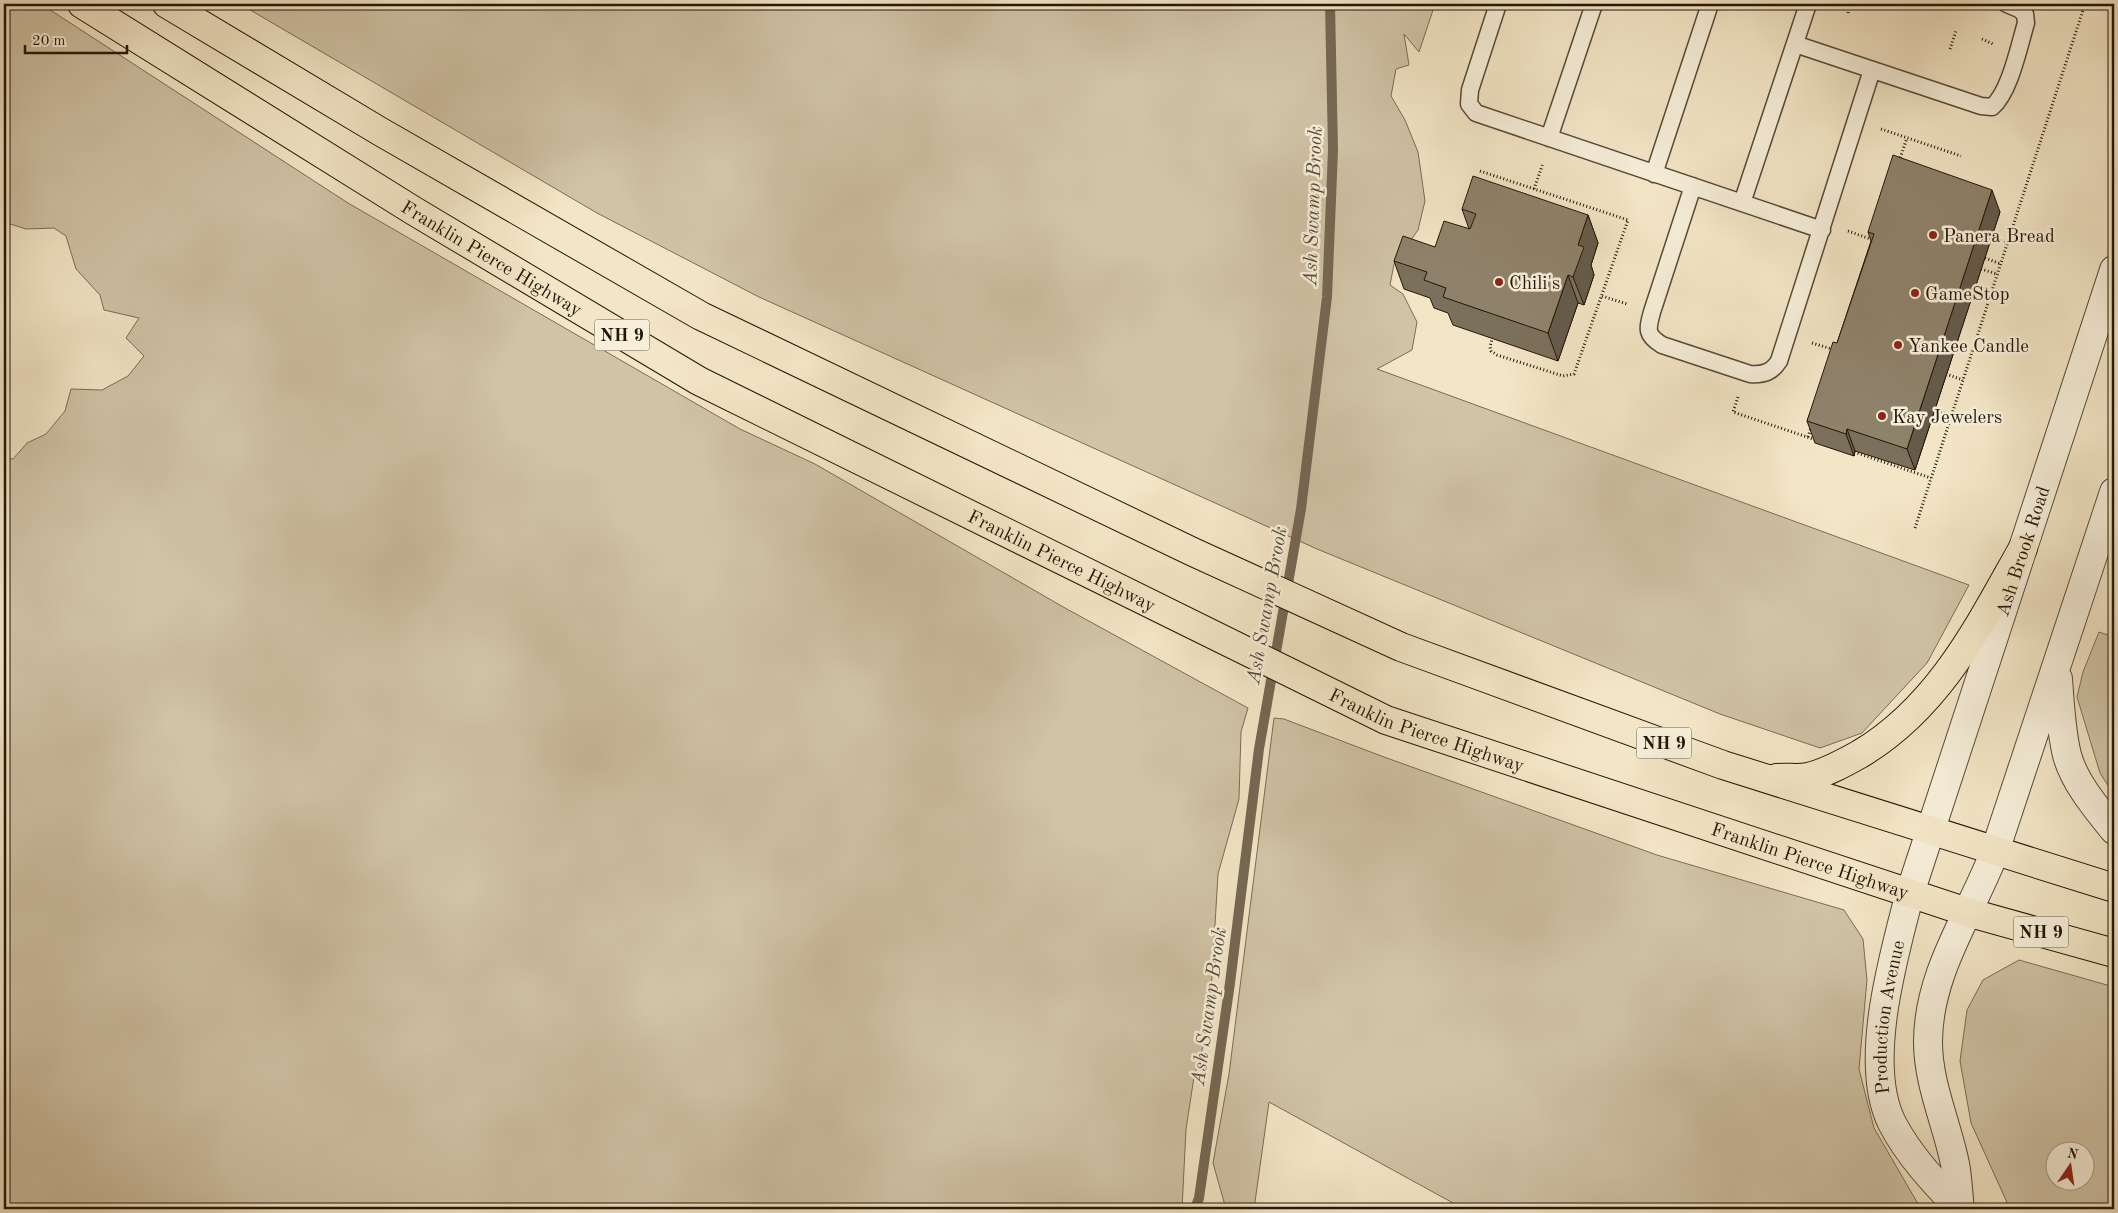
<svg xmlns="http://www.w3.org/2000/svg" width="2118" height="1213" font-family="'Old Standard TT',serif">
  <rect width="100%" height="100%" fill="#f3e6c6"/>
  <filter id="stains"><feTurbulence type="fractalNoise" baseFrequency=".004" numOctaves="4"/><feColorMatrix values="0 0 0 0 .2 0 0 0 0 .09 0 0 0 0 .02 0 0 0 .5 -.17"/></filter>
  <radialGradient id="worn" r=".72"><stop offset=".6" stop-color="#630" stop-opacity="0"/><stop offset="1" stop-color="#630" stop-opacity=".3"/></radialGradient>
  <path fill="#d0c3a6" stroke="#7a6c57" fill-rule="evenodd" d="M4,4H41L348,203L740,429L815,464L1065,608L1248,708L1241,732L1239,799L1218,874L1209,1026L1194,1077L1186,1129L1182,1209H4V458L13,459L27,443L46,434L65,411L71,389L102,390L128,376L144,356L126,338L139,318L104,310L100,295L76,269L66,236L54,228L26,229L4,222Z
    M240,4H1435L1419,52L1404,34L1409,65L1396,69L1391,96L1405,120L1418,152L1425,201L1418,230L1394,264L1390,285L1403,294L1417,322L1412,350L1377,369L1969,585L1927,663L1862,733L1820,748L1720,714L1317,549L759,297L597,213Z
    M2099,632L2114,637V795L2100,773L2077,697L2083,672Z
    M1274,718L1284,719L1384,757L1657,855L1844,910L1863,939L1867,980L1859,1069L1874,1128L1921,1209H1464L1269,1102L1254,1209H1226L1213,1163L1229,1074Z
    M2019,960L2114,987V1209H2010L1971,1123L1960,1061L1967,1010L1983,980ZM2056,1150H2086V1180H2056Z"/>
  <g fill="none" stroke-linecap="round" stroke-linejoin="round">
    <path stroke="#756853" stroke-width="10" d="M1195,1209L1199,1198L1230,983L1259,749L1301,509L1327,297L1333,150L1330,4"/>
    <defs>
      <path id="service" d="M1498,4L1470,90L1469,104L1476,113L1822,230
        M1795,44L1981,106L1992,107C2010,92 2019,46 2026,23L2025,14L2019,9L2007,4
        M1549,138L1594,4
        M1654,174L1710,4
        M1693,186L1652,312C1647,330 1646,335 1662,345L1750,374C1764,375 1772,372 1779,361L1872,70
        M1742,203L1808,4"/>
      <g id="minor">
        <path d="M2058,679C2060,704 2061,731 2067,755C2074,782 2097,809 2114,830"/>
        <path id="s1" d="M1960,1209C1935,1183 1909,1156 1892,1123C1862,1063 1894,955 1910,893L2114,270"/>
        <path d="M1960,1209C1958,1194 1958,1179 1955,1164C1947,1124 1928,1084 1928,1042C1928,972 1971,914 1995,851L2114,492"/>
      </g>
      <g id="trunk">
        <path id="s2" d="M82,4L414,211L699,381L1386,720L1967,912L2114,953"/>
        <path d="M167,4L381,132L701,316L1193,552L1401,647L1723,765L2114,888"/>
        <path d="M1777,778C1787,777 1798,779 1808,777C1826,773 1844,763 1860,754C1939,707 1979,626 2023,548"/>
      </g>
    </defs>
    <use href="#service" stroke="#574a38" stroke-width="19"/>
    <use href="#minor" stroke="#574a38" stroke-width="30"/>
    <use href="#trunk" stroke="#231608" stroke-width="30"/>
    <path stroke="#231608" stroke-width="3" stroke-dasharray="1 2.5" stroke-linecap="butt" d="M1848,13L1850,4
      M1982,39L1993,44
      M1950,49L1956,31
      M1881,129L1961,156
      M1899,161L1907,138
      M1480,171L1628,220L1574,374L1563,376L1497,355L1491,351L1490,347L1492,339
      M1534,189L1543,163
      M1848,231L1873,240
      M1991,238L2008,242
      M1985,258L2001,264
      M1981,269L1997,274
      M1974,290L1990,294
      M1602,296L1627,304
      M1812,343L1835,350
      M1946,374L1963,380
      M1738,397L1733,412L1816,440
      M1934,410L1952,415
      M1808,437L1811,428
      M1851,451L1931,478
      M1915,528L2085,4"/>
    <use href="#service" stroke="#f7efda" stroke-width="16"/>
    <use href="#minor" stroke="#f7efda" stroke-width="28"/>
    <use href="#trunk" stroke="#f3e6c6" stroke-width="28"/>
  </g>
  <path fill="#7b705c" stroke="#231608" d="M1462,209L1588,215L1598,243L1591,265L1594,275L1584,305L1578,303L1558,361L1453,325L1448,313L1434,308L1430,298L1404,289L1394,261L1435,247L1469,229Z
    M2000,212L1915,470L1855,451L1854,456L1815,443L1807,421L1837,343L1871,241L1868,232Z"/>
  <path fill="#645b4b" stroke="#231608" d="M1992,190L2000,212L1915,470L1907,449Z
    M1588,215L1598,243L1591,265L1594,275L1584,305L1573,277L1578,245Z
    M1568,275L1578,303L1558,361L1548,333Z
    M1847,429L1855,451L1854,456L1846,434Z"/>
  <path fill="#8f826b" stroke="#231608" d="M1893,155L1992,190L1907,449L1847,429L1846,434L1807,421L1833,342L1837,343L1874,234L1868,232Z
    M1473,176L1588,215L1578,245L1584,247L1573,277L1568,275L1548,333L1443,297L1446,288L1424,280L1427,272L1394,261L1403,236L1435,247L1444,221L1470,229L1476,214L1462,209Z"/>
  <g fill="#8f2418" stroke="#f7efda" stroke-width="2">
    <circle cx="1933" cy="235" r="5"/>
    <circle cx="1499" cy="282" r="5"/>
    <circle cx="1915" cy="293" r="5"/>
    <circle cx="1898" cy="345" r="5"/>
    <circle cx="1882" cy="416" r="5"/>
  </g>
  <g text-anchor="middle" stroke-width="5" stroke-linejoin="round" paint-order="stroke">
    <g fill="#f7efda" stroke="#635747" stroke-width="1">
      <rect x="594.5" y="319.5" width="55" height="31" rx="4"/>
      <rect x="1636.5" y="727.5" width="55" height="31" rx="4"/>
      <rect x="2013.5" y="916.5" width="55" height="31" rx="4"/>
    </g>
    <g font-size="18" font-weight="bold" fill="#231608">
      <text x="622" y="341">NH 9</text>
      <text x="1664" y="749">NH 9</text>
      <text x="2041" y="938">NH 9</text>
    </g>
    <g font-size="19" fill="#231608" stroke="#f7efda" text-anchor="start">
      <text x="1943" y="242">Panera Bread</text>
      <text x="1509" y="289">Chili's</text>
      <text x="1925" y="300">GameStop</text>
      <text x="1908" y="352">Yankee Candle</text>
      <text x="1892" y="423">Kay Jewelers</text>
    </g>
    <g font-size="19" fill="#231608" stroke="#f7efda">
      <text dy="7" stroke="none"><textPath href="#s2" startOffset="482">Franklin Pierce Highway</textPath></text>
      <text dy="7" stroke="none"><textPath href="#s1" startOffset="705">Ash Brook Road</textPath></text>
      <text dy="7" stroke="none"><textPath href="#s2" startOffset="1128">Franklin Pierce Highway</textPath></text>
      <text dy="7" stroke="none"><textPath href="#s2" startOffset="1531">Franklin Pierce Highway</textPath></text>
      <text dy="7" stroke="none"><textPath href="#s2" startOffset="1936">Franklin Pierce Highway</textPath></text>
      <text dy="7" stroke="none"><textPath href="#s1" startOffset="218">Production Avenue</textPath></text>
    </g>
    <g font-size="20" font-style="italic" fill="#5a4d3a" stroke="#f7efda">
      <text transform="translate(1312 206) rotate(-88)" y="7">Ash Swamp Brook</text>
      <text transform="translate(1266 605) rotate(-80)" y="7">Ash Swamp Brook</text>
      <text transform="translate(1208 1006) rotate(-82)" y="7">Ash Swamp Brook</text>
    </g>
  </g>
  <rect width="2118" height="1213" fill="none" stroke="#f3e6c6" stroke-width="20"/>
  <rect x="5" y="5" width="2108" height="1203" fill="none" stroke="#231608" stroke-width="2.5"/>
  <rect x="10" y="10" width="2098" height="1193" fill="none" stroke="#231608"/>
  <g transform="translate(2070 1166) rotate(13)"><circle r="24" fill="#f7efda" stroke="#a29886"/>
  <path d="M0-4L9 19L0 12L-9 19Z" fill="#8f2418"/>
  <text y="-8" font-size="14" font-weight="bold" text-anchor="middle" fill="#231608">N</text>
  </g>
  <path d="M25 45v8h102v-8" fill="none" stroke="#231608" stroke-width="2.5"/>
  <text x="32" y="45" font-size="15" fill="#231608" stroke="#f7efda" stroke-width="4" paint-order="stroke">20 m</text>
  <rect width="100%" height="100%" filter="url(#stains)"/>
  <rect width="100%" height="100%" fill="url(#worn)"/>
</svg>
